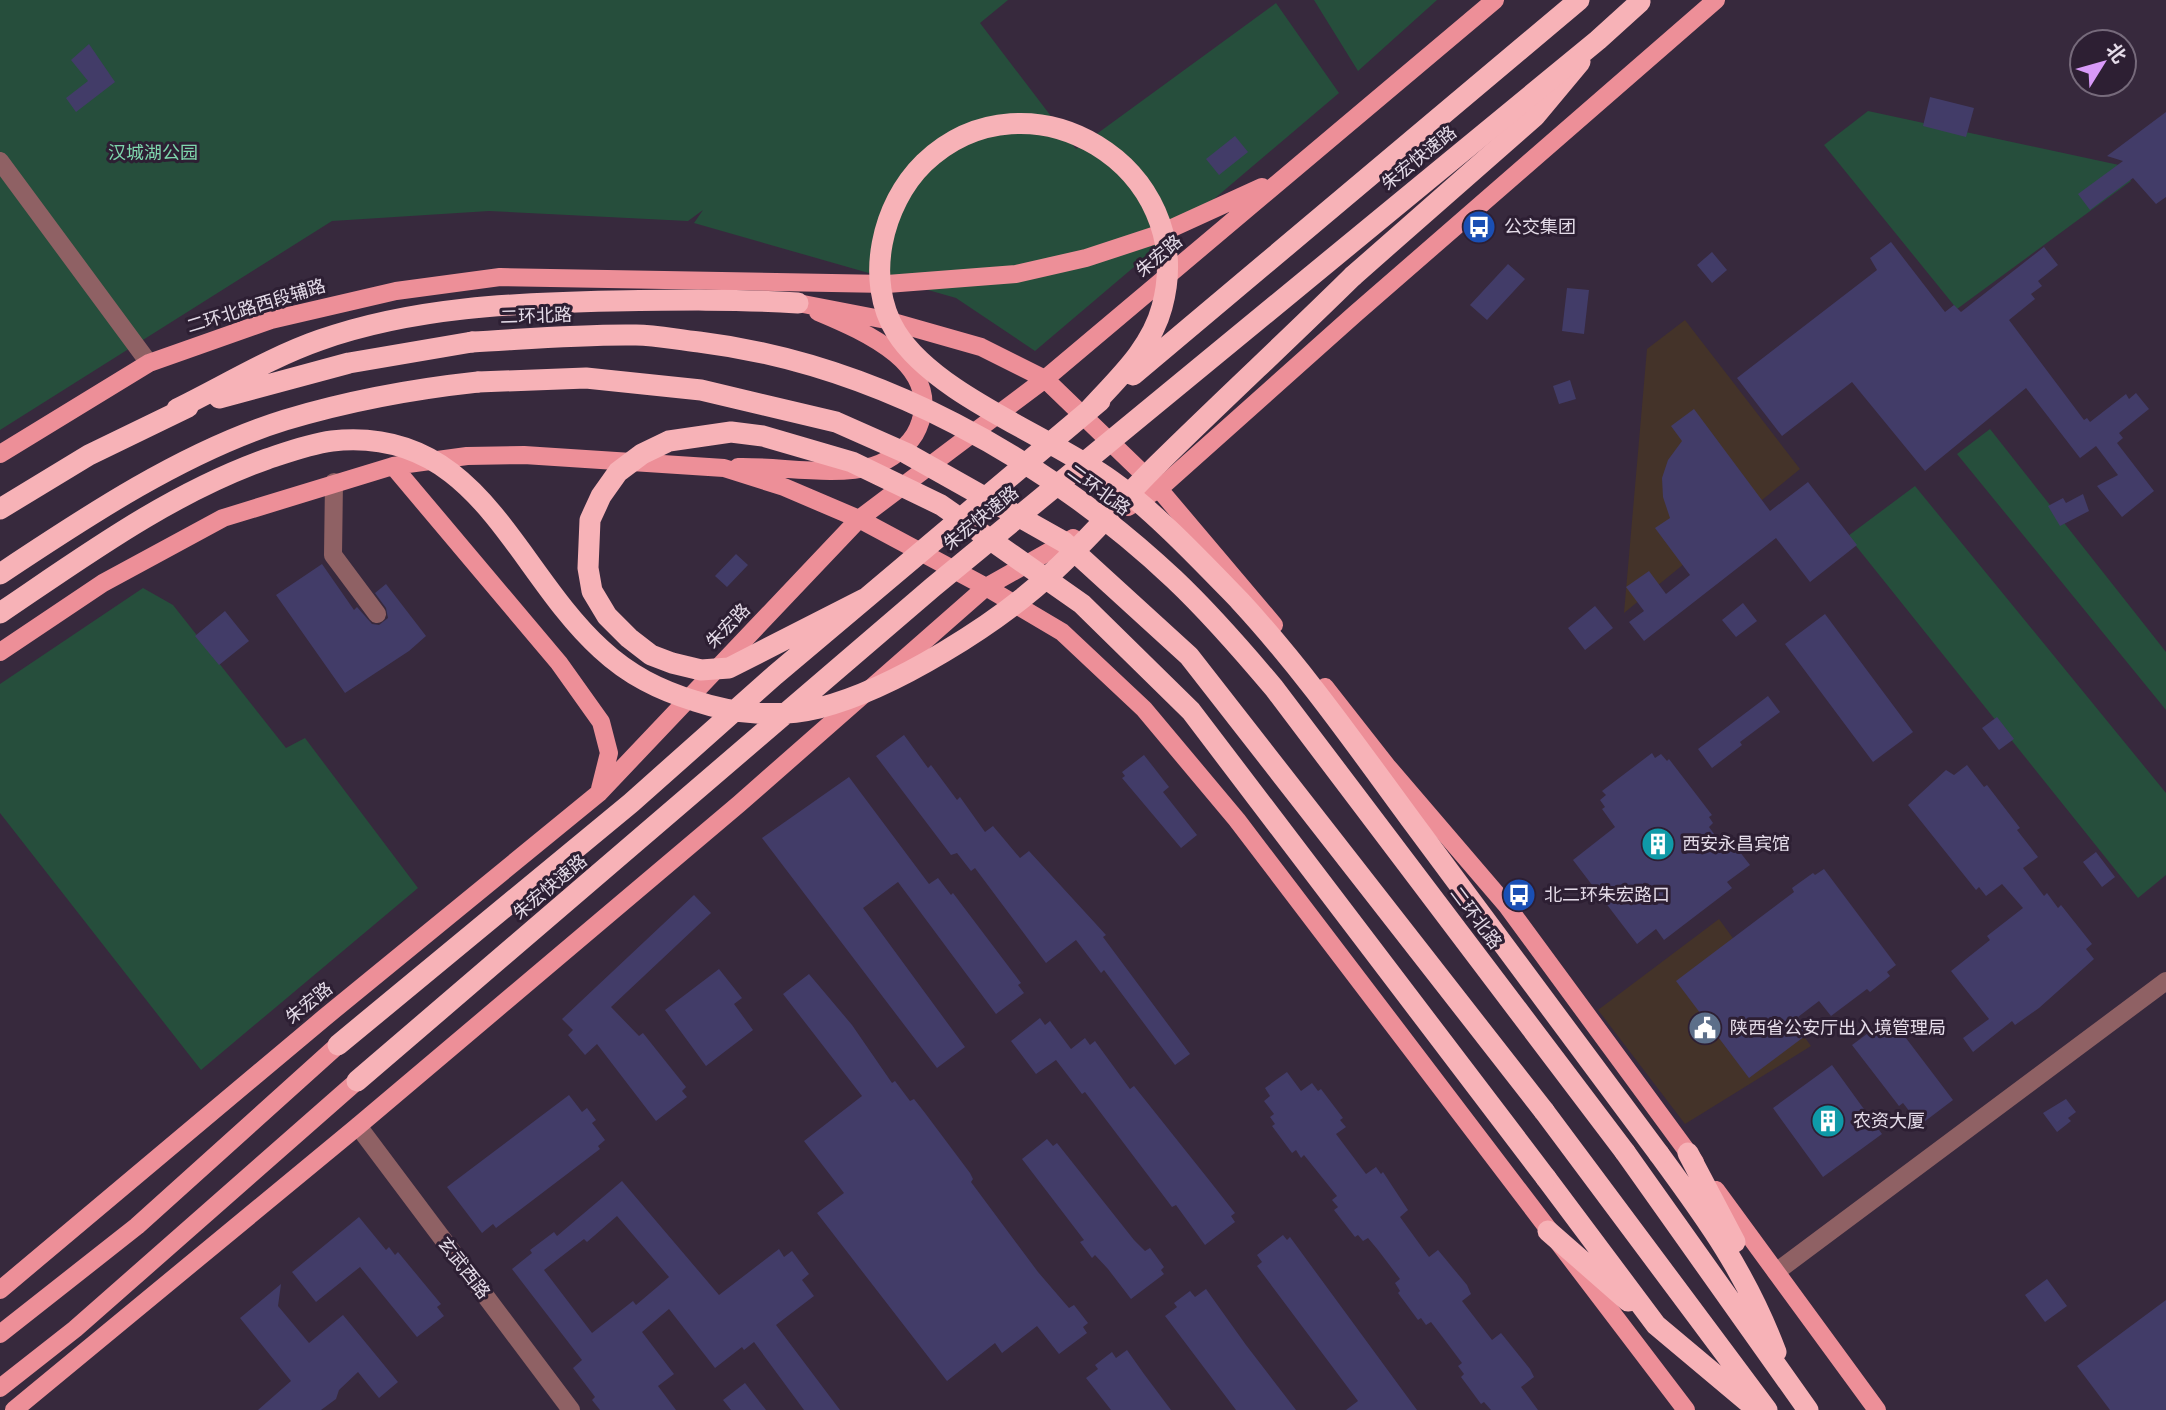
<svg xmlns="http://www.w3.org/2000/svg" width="2166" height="1410" font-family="'Public Sans','Noto Sans SC',sans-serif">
  <rect width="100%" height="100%" fill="#37293d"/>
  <path fill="#443329" d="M1685,320L1800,469L1624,613L1647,349Z
    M1719,919L1811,1046L1685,1124L1598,1010Z"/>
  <path fill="#264e3c" d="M0,0H1008L980,23L1076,149L1276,3L1339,93L1035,351L956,298L694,223L703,210L688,221L489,211L332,221L0,430Z
    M1314,0H1437L1358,71Z
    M1868,111L2119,165L2131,181L1957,309L1824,145Z
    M1990,429L2166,652V710L1957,454Z
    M1915,486L2166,793V875L2138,898L1848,536Z
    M143,588L173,605L286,748L305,738L418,888L201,1070L0,813V684Z"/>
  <path fill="#423c68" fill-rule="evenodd" d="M89,44L115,82L76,112L66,98L88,81L71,60Z
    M1930,97L1974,108L1966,137L1923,126Z
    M2166,112V197L2156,204L2133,178L2090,210L2078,194L2123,161L2107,156Z
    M1235,136L1248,152L1219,175L1206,159Z
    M1891,242L1945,312L1954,305L1961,312L2044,247L2058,265L2038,281L2042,286L2031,294L2035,299L2009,320L2084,420L2087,418L2090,422L2126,394L2129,399L2136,393L2149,409L2119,433L2123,438L2117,443L2154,491L2122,517L2097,486L2118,475L2096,446L2080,458L2026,388L1925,471L1852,382L1782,436L1737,378L1877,270L1870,258Z
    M1712,252L1727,270L1712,283L1697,265Z
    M1508,264L1525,279L1487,320L1470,305Z
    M1567,288L1589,290L1584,334L1562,331Z
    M1570,380L1576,399L1559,404L1553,386Z
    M1694,409L1770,511L1808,482L1857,545L1810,582L1776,538L1644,641L1629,622L1644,611L1626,587L1649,571L1666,594L1690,575L1655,528L1670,518L1663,497L1662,478L1668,460L1682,441L1671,426Z
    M2083,494L2089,511L2060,526L2048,506L2063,498L2066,503Z
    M736,554L748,565L727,587L715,576Z
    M322,564L354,610L357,607L372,624L379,625L388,618L386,608L375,593L386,584L426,636L409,651L345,693L276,595Z
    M1743,603L1757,621L1736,637L1722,620Z
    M1595,606L1613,628L1585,650L1568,628Z
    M225,611L249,641L219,665L195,636Z
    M1825,614L1913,732L1873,762L1785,644Z
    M1768,696L1780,712L1740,742L1742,745L1712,768L1698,749Z
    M1997,717L2014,739L1999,750L1982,728Z
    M904,735L928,768L931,765L957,800L960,797L985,832L993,826L1020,858L1029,851L1106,935L1103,937L1190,1054L1175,1065L1104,970L1101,973L1076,940L1046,963L975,868L971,871L957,853L951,855L876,756Z
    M1652,753L1655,758L1661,754L1667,761L1669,759L1712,815L1709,817L1713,823L1709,827L1728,853L1736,847L1750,865L1727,882L1732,888L1664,940L1656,929L1637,944L1573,860L1615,827L1602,809L1605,807L1600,800L1606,795L1602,791Z
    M1144,755L1169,787L1163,792L1197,835L1181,848L1122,778L1125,776L1122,772Z
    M1967,765L1984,787L1987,785L2020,828L2017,830L2038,857L2023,868L2044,896L2047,893L2058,908L2061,905L2092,944L2086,949L2094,959L2039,1008L2015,1025L2012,1021L1973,1052L1963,1038L1989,1019L1951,971L1990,940L1987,936L2023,908L2002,884L1986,896L1979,887L1976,890L1908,805L1946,770L1954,775Z
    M849,777L929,884L938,878L951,895L953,893L1021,983L1018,985L1024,993L996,1014L898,882L863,908L965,1047L937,1068L762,838Z
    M2096,852L2115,877L2102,887L2083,862Z
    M1824,869L1896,965L1887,972L1890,976L1870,992L1867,989L1831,1016L1819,1001L1798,1017L1809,1033L1749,1078L1676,981L1794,892L1792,888L1813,873L1815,875Z
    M694,895L711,913L611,1007L639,1036L643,1033L686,1087L682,1091L687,1097L656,1121L597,1044L585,1055L568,1035L573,1030L562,1019Z
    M719,969L742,998L734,1004L753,1030L706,1066L665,1010Z
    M809,974L852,1025L892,1083L895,1081L910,1101L914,1099L925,1113L970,1173L973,1179L971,1182L1038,1272L1069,1308L1074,1305L1088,1323L1083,1327L1087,1333L1059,1354L1037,1326L1002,1353L995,1343L947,1381L817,1213L844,1193L804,1141L862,1096L783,994Z
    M1890,1017L1953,1100L1920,1125L1903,1103L1899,1106L1852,1045Z
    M1040,1018L1045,1025L1050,1021L1071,1049L1085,1038L1090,1045L1095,1041L1130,1089L1134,1086L1209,1180L1235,1213L1231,1216L1235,1222L1205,1245L1176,1205L1172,1207L1085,1092L1082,1094L1056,1060L1036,1074L1011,1041Z
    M1832,1065L1882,1134L1823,1177L1773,1108Z
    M1287,1072L1301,1091L1312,1083L1318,1091L1321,1089L1343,1118L1340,1120L1346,1127L1336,1134L1366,1174L1376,1167L1381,1174L1383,1172L1408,1210L1400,1217L1429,1257L1438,1250L1467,1285L1471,1294L1462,1301L1492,1340L1501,1333L1530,1369L1534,1377L1521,1387L1538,1410H1491L1484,1402L1481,1404L1461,1377L1464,1374L1458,1366L1462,1363L1444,1339L1431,1322L1426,1325L1421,1318L1418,1320L1398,1293L1400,1291L1395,1283L1400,1279L1378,1250L1368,1238L1363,1241L1358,1235L1355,1237L1334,1210L1338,1207L1332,1200L1337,1196L1304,1155L1301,1158L1296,1150L1292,1153L1272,1126L1275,1124L1270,1117L1274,1114L1264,1101L1270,1096L1265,1088Z
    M569,1095L582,1112L587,1108L596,1120L592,1123L605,1140L598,1146L600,1149L496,1228L493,1224L482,1233L447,1187Z
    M2066,1099L2076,1112L2068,1118L2071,1121L2057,1132L2043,1113Z
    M1047,1139L1053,1146L1057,1143L1134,1240L1145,1251L1150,1248L1164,1267L1161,1270L1164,1274L1131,1299L1108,1269L1095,1255L1092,1258L1080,1242L1084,1240L1022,1159Z
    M622,1181L719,1295L779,1249L784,1257L792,1251L809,1274L802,1280L814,1296L776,1325L840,1410H804L754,1342L744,1350L742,1347L715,1368L669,1309L642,1332L674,1374L658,1386L676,1410H600L592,1400L595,1397L573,1368L582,1360L512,1269L532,1253L530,1250L554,1232L557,1236ZM617,1216L669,1277L636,1305L633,1301L592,1333L544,1270L584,1239L587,1242Z
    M359,1217L386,1250L389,1247L395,1255L398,1252L441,1304L437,1307L444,1316L417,1337L360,1267L316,1302L292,1272Z
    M1283,1235L1287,1240L1290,1237L1417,1410H1346L1358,1401L1257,1266L1262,1262L1257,1255Z
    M2047,1279L2067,1306L2045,1322L2025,1295Z
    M281,1284L278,1306L309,1343L343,1315L398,1382L379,1398L358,1372L339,1390L336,1399L321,1410H258L291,1381L240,1318Z
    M1206,1289L1246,1345L1296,1410H1236L1165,1316L1177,1307L1174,1303L1190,1291L1195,1297Z
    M2166,1300V1410H2110L2077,1366Z
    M1127,1350L1144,1374L1171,1410H1111L1086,1378L1098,1369L1095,1365L1112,1352L1116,1358Z
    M745,1383L766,1410H731L723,1400Z"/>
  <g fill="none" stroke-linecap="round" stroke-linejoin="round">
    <path stroke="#8f6164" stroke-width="18" d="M0,161L149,363
      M334,482L333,555L377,614
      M358,1126L571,1410
      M1776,1272L2166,981"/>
    <path stroke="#ed8f98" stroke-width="18" d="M798,303L886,320L981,347L1045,379L1159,489L1274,625
      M0,454L149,363L271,320L396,291L500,277L887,284L1016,274L1086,258L1159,234L1262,187
      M393,466L559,663L601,722L609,753L600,789
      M738,467C779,466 835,477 873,466C890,461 911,445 918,428C945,365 863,331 818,312
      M1128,507L1159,489L1355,314L1716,0
      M0,652L103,583L223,518L393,466L467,456L524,455L724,468L784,487L859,519L986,587L1062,632L1144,709L1237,820L1686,1410
      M1325,687L1387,766L1507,906L1695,1162
      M1716,1190L1877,1410
      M0,1290L324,1018L599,793L859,519L1045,379L1495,0
      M0,1334L137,1226L338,1045
      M0,1388L75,1329L357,1081
      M14,1410L358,1126L739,804L986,587L1073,538"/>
    <path stroke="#f7b2b7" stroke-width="21" d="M1353,276L1535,116L1580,62
      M219,398L349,363L472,342
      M177,409C224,386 271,357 320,340C414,307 515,303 613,301C675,300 736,299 798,303
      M0,509L89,455L188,407
      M0,574C87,516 185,451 285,420C348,401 413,389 478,382
      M1544,1111L1767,1410
      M1625,1152L1808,1410
      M1688,1153L1735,1242
      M1659,1154C1709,1222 1746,1273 1776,1352
      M1546,1178L1656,1325L1755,1408
      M1548,1231L1628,1301"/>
    <path stroke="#f7b2b7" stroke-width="21" d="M472,342C527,339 582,334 636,335C657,335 678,340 699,342C876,364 1045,458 1174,579C1210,613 1242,650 1274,688L1625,1152
      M1133,375L1579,0
      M478,382L586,378L701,390L836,422L906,453L1064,542L1189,656L1544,1111
      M1089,410C1117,379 1151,349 1162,307C1200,168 1029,63 924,163C882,204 864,280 896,332C935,395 1050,436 1112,481C1152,509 1204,564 1239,600C1303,669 1358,748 1414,824C1495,934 1577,1044 1659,1154
      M864,599L729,668L701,670L672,663L651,655L629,638L607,616L592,591L588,568L590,520L601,496L618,472L642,454L669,441L731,432L763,436L852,462L941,505L1082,604L1191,711L1546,1178
      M0,613C86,555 169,494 267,459C288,452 309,444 332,441C479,425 513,569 601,649C629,675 659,690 695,701C734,714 778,718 819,708C894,689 999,623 1055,570C1092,536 1124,497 1160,462C1224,399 1289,339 1353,276
      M338,1045L631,803L775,675L1100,401
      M357,1081L933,587L1598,40L1640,2"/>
  </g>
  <defs>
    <symbol id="bus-disc" viewBox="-11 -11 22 22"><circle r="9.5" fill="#1a4fb4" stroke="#2d1f33"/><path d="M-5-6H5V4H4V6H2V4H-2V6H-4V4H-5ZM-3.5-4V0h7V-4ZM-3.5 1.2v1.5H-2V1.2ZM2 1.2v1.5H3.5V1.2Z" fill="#fff"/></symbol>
    <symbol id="building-disc" viewBox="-11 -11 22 22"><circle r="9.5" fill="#0f9aa8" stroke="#2d1f33"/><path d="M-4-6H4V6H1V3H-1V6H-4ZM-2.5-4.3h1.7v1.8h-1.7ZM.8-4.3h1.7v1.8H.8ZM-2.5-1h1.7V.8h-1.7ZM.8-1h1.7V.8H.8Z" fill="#fff"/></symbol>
    <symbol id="civic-disc" viewBox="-11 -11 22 22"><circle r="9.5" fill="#5c6f8a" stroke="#2d1f33"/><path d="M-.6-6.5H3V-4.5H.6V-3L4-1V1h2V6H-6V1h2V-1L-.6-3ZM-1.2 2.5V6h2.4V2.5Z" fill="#fff"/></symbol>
  </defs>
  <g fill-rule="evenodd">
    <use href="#bus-disc" x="1460" y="208" width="38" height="38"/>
    <use href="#building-disc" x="1639" y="825" width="38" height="38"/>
    <use href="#bus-disc" x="1500" y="876" width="38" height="38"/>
    <use href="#civic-disc" x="1686" y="1009" width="38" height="38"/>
    <use href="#building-disc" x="1809" y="1102" width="38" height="38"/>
  </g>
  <g text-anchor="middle" stroke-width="6" stroke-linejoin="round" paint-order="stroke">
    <g font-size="18" fill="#7fd6ad" stroke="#2d1f33">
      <text x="153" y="159">汉城湖公园</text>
    </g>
    <g font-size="18" fill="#e4dbe8" stroke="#2d1f33">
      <text transform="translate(1419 158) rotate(-39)" y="6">朱宏快速路</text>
      <text transform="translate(1159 256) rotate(-40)" y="6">朱宏路</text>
      <text transform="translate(256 306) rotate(-17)" y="6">二环北路西段辅路</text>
      <text transform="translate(536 316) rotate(-2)" y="6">二环北路</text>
      <text transform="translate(1099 490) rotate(36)" y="6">二环北路</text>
      <text transform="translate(981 518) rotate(-39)" y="6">朱宏快速路</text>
      <text transform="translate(728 626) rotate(-46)" y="6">朱宏路</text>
      <text transform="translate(550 887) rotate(-40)" y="6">朱宏快速路</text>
      <text transform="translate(1476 918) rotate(53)" y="6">二环北路</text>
      <text transform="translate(309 1003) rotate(-39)" y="6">朱宏路</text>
      <text transform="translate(464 1268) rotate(52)" y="6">玄武西路</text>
    </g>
    <g font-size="18" fill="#e4dbe8" stroke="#2d1f33" text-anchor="start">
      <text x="1504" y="233">公交集团</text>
      <text x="1682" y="850">西安永昌宾馆</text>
      <text x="1544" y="901">北二环朱宏路口</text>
      <text x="1730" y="1034">陕西省公安厅出入境管理局</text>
      <text x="1853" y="1127">农资大厦</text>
    </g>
  </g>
  <g transform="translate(2103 63) rotate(53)"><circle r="33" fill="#2d1f33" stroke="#766a7b" stroke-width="2"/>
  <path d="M0-5L12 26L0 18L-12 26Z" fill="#d89af8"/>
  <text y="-10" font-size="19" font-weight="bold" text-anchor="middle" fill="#e4dbe8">北</text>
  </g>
</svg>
